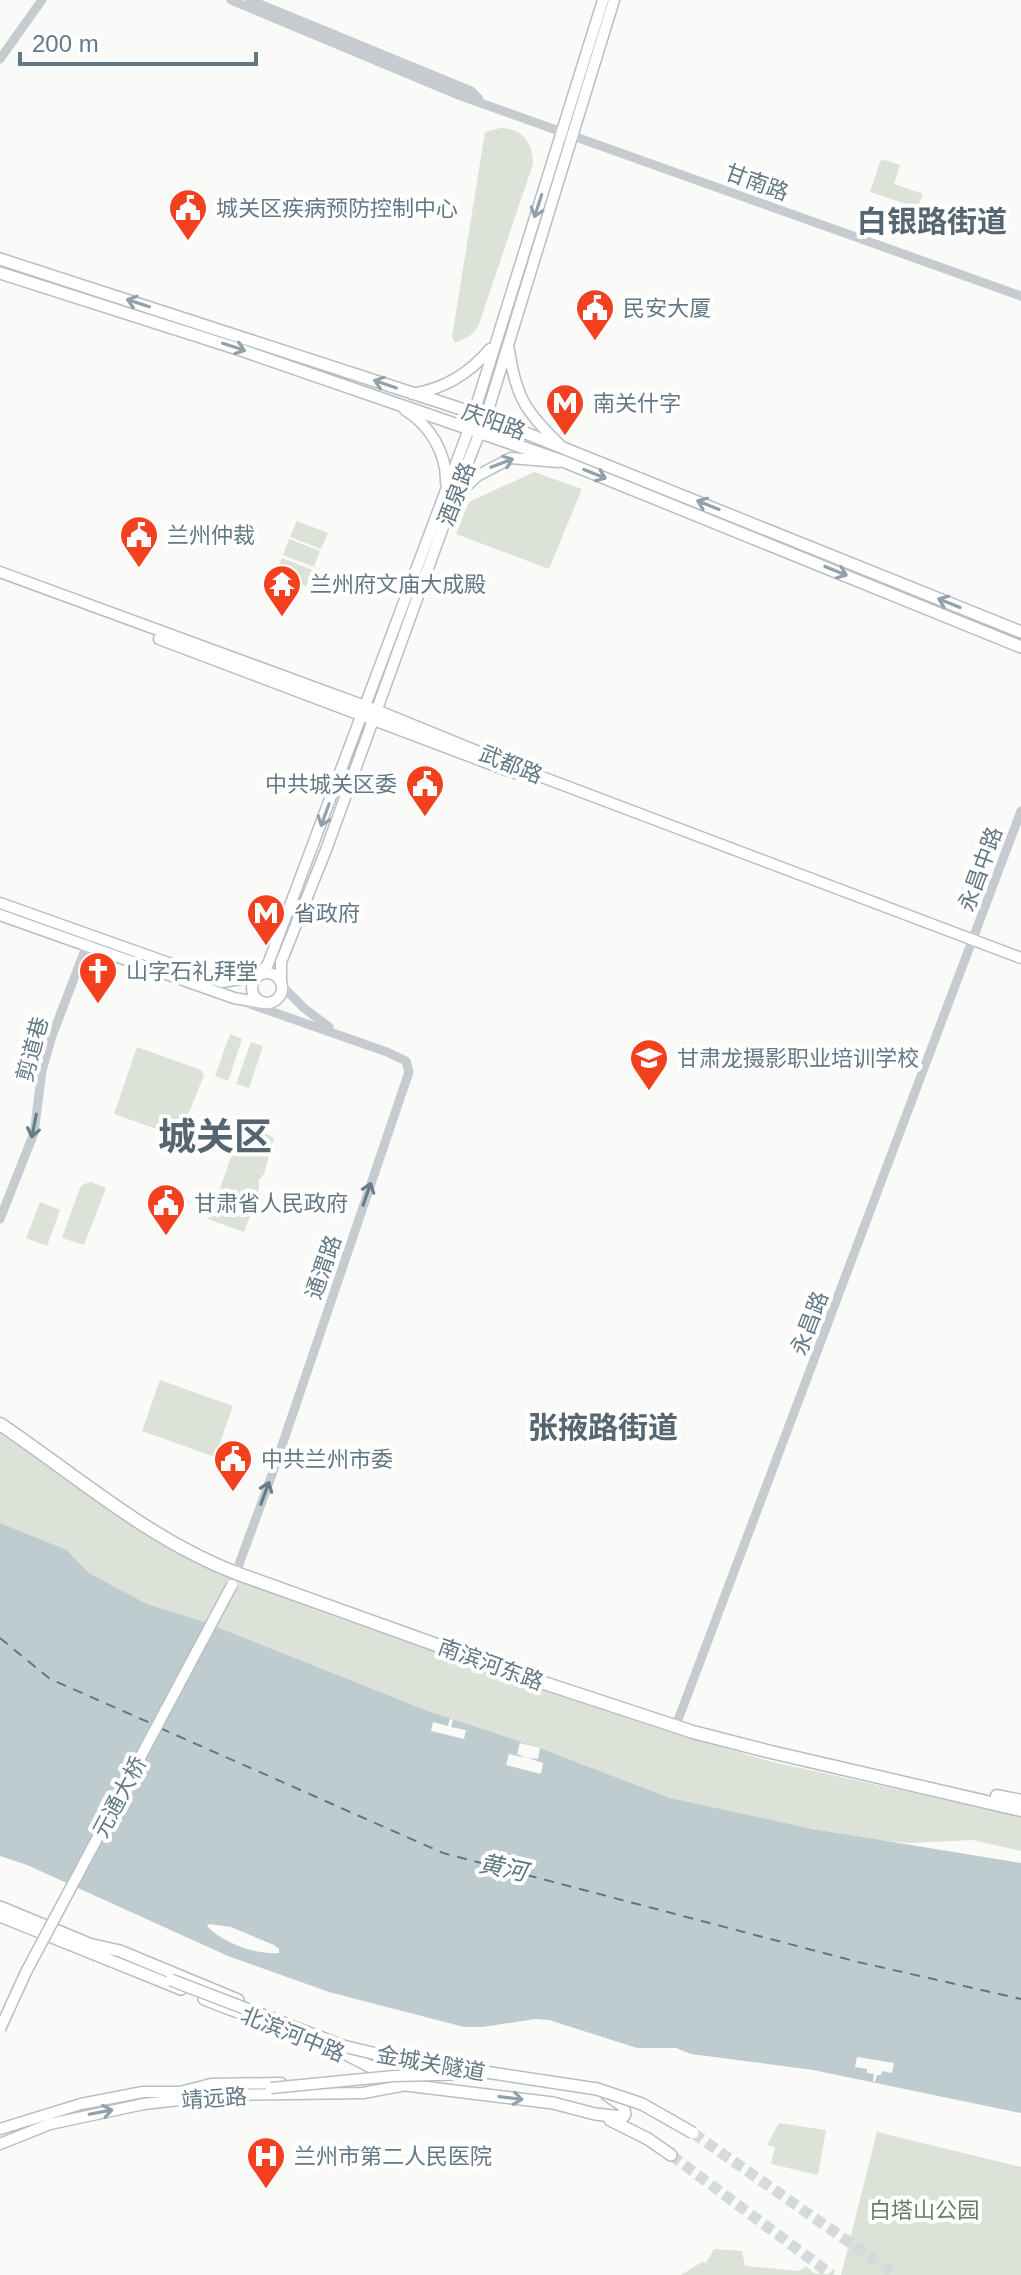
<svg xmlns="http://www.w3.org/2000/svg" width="1021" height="2275" font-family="Arial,'Noto Sans SC',sans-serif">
  <rect width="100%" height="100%" fill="#fafaf8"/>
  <path fill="#dce2d8" d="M500,128C523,128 533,143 533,164L478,327L471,335L455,343L452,337L485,132Z
    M881,159L900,165L894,184L923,194L918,208L870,192Z
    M534,472L582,489L549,569L456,534L469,502Z
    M297,521L328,533L321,549L290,537Z
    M289,539L320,551L314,567L283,555Z
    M282,558L313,570L306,586L275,574Z
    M230,1034L242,1039L228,1081L215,1076Z
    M251,1042L263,1046L249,1088L236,1084Z
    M137,1047L201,1070L204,1075L179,1137L114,1114Z
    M244,1121L274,1138L264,1174L259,1179L258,1203L220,1188Z
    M91,1182L106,1188L84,1245L62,1238L80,1188L84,1184Z
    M216,1196L252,1210L244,1232L208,1219Z
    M40,1202L60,1210L47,1246L26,1238Z
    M160,1380L233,1406L215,1457L142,1431Z
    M0,1432L128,1522L184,1556L222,1574L318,1611L663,1730L769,1761L1021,1817V1851L972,1840L910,1843L875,1840L732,1814L670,1798L540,1748L428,1711L202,1621L147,1604L89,1573L67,1550L0,1523Z
    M779,2123L826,2130L818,2175L771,2164L775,2147L767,2145Z
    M877,2132L1021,2167V2275H681L702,2262L706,2263L714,2249L742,2251L745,2266L799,2271L806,2266L814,2273L841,2275Z"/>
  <path fill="#beccd0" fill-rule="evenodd" d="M0,1523L67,1550L89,1573L147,1604L202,1621L428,1711L540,1748L670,1798L813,1829L1021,1863V2113L813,2070L691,2054L676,2048H637L549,2020L535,2019L483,2027H464L329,1992L228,1956L27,1865L0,1856ZM209,1924L231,1927L274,1945L279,1949V1953C257,1955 222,1943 207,1926Z"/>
  <path fill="#fafaf8" d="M450,1719L453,1720L451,1727L466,1730L464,1739L431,1731L433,1722L448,1726Z
    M520,1743L540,1748L538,1759L528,1758L543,1763L541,1774L506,1765L509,1754L526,1758L517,1754Z
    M857,2057L894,2063L892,2073L882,2071L881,2075H877L875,2082L873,2081L874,2074L867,2073V2069L855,2067Z"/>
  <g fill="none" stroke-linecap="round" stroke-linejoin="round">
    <path stroke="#5e787e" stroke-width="2" stroke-dasharray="10 8" stroke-linecap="butt" d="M0,1638L50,1679L155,1725
      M160,1728L443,1853L858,1962L1021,1999"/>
    <path stroke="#d4dadb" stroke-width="11" stroke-dasharray="11 5.5" stroke-linecap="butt" d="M693,2133L896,2275
      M671,2155L832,2275"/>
    <defs>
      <path id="secondary" d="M509,350C516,398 526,412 560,445
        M412,394C444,389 469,374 490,349
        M405,410C430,425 447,454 446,483
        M458,494L477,476L511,458L558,462
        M0,572L376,710L521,769L1021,958
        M159,639L514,773
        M0,903L222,982L258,976L268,964L469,429L603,0
        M0,915L234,998L263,1003
        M252 988a15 15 0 1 1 30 0a15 15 0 1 1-30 0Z
        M281,982V962L326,850L452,502L486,417L614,0
        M385,2075L412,2063
        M0,2129L81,2104L143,2092H180L211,2084L281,2083
        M0,2144L50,2124L144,2104L223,2095L363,2093L406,2085L425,2065"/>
      <path id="primary" d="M0,259L486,417L1021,632
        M0,273L235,348L565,462L1021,647
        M0,1907L99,1948
        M0,1916L181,1989
        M93,1945L120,1951L238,2000
        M204,1999L344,2053L406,2085L553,2103L595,2114L623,2117L625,2114L623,2106L607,2095
        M610,2120L648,2139L671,2155"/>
      <path id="trunk" d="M0,1424C77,1476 148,1539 236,1573L523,1676L693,1732L771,1752L1021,1810
        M997,1796L1021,1801"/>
    </defs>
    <use href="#secondary" stroke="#b7bfc3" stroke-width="13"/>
    <use href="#primary" stroke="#b8bec2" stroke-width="14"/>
    <use href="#trunk" stroke="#b8bdc0" stroke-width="15"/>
    <path stroke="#c5cbce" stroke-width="9" d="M231,0L461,96L1021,296
      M250,0L471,91L479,99
      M0,59L42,0
      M282,986L304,1008L329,1027
      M0,1219L34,1133L42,1071L52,1036L88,942
      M238,1567L274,1469L409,1072L406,1061L387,1052L250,1004
      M678,1720L1021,811"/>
    <use href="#secondary" stroke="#fff" stroke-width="10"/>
    <use href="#primary" stroke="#fff" stroke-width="11"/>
    <use href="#trunk" stroke="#fff" stroke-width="12"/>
    <defs>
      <path id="secondary-bridge" d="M0,2029L26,1972L232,1585
        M271,2088L394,2076L476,2074"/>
      <path id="primary-bridge" d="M171,1980L343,2046L393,2058L597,2089L642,2104L693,2133"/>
    </defs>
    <use href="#secondary-bridge" stroke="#b7bfc3" stroke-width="13" stroke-linecap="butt"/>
    <use href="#primary-bridge" stroke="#b8bec2" stroke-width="14" stroke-linecap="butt"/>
    <use href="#secondary-bridge" stroke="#fff" stroke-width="10"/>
    <use href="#primary-bridge" stroke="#fff" stroke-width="11"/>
  </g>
  <defs><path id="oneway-shaft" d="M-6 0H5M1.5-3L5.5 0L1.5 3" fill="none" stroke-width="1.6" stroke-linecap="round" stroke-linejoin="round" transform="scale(2)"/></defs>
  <g stroke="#91a1aa">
    <use href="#oneway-shaft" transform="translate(538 206) rotate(108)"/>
    <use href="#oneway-shaft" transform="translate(138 303) rotate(-162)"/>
    <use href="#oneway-shaft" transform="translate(234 347) rotate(18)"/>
    <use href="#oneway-shaft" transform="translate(385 384) rotate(-161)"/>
    <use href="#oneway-shaft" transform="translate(502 463) rotate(-21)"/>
    <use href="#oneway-shaft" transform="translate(595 474) rotate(22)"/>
    <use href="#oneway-shaft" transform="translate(708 505) rotate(-158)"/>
    <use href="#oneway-shaft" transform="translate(836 571) rotate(22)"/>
    <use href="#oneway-shaft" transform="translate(949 603) rotate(-158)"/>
    <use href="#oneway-shaft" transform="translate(325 815) rotate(110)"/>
    <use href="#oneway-shaft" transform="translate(511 2098) rotate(7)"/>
    <use href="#oneway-shaft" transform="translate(101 2112) rotate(-11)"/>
  </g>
  <g stroke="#677d89">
    <use href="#oneway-shaft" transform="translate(34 1126) rotate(101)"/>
    <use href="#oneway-shaft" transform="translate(367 1194) rotate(-71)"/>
    <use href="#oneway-shaft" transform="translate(265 1493) rotate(-70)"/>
  </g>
  <defs>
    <symbol id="civic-pin" viewBox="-11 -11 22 30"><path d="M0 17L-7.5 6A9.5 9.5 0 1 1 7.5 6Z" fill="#f3401f" stroke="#fff"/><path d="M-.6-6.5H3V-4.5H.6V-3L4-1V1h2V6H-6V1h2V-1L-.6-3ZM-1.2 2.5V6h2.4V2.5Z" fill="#fff"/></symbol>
    <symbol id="metro-pin" viewBox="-11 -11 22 30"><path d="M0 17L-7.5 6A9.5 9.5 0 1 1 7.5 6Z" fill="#f3401f" stroke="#fff"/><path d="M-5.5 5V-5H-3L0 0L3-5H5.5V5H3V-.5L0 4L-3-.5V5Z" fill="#fff"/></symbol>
    <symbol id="temple-pin" viewBox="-11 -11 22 30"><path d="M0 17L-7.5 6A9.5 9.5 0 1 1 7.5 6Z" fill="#f3401f" stroke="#fff"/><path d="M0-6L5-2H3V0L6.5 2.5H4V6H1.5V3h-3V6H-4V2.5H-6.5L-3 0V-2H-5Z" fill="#fff"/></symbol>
    <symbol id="church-pin" viewBox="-11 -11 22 30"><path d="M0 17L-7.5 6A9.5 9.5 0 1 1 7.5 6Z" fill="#f3401f" stroke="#fff"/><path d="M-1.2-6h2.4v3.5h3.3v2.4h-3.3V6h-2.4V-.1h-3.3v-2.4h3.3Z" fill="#fff"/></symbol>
    <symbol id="university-pin" viewBox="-11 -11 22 30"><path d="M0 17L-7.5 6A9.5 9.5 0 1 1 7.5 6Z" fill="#f3401f" stroke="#fff"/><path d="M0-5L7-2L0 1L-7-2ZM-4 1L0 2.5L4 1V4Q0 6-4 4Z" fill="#fff"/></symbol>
    <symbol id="hospital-pin" viewBox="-11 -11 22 30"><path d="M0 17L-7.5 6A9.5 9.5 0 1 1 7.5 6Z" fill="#f3401f" stroke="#fff"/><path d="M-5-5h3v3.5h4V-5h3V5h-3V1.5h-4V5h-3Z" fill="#fff"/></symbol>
  </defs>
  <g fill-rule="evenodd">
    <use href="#civic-pin" x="166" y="186" width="44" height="60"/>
    <use href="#civic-pin" x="573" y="286" width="44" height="60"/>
    <use href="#metro-pin" x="543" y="381" width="44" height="60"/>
    <use href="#civic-pin" x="117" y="513" width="44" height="60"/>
    <use href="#temple-pin" x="260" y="562" width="44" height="60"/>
    <use href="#civic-pin" x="403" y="762" width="44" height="60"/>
    <use href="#metro-pin" x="244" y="891" width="44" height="60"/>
    <use href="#church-pin" x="76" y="949" width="44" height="60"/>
    <use href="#university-pin" x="627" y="1036" width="44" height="60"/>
    <use href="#civic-pin" x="144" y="1181" width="44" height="60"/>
    <use href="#civic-pin" x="211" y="1437" width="44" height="60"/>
    <use href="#hospital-pin" x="244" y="2134" width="44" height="60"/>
  </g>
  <g text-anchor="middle" stroke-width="8" stroke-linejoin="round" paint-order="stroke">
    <g font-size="22" fill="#627985" stroke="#fff">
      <text transform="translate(757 182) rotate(20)" y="8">甘南路</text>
      <text transform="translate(494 421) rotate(20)" y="8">庆阳路</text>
      <text transform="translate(456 494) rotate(-69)" y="8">酒泉路</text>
      <text transform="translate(511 764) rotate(22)" y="8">武都路</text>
      <text transform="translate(980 869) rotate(-70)" y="8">永昌中路</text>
      <text transform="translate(32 1049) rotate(-75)" y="8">剪道巷</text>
      <text transform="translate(323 1267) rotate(-71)" y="8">通渭路</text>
      <text transform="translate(809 1323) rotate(-69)" y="8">永昌路</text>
      <text transform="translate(491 1664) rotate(20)" y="8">南滨河东路</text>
      <text transform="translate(119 1797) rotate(-62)" y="8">元通大桥</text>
      <text transform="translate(293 2034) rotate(22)" y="8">北滨河中路</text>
      <text transform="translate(431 2063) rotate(10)" y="8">金城关隧道</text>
      <text transform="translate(214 2098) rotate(-4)" y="8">靖远路</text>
    </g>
    <g font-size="22" fill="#627985" stroke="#fff" text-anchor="start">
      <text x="216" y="216">城关区疾病预防控制中心</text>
      <text x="623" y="316">民安大厦</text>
      <text x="593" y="411">南关什字</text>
      <text x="167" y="543">兰州仲裁</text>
      <text x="310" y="592">兰州府文庙大成殿</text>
      <text x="397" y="792" text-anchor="end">中共城关区委</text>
      <text x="294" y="921">省政府</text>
      <text x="126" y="979">山字石礼拜堂</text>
      <text x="677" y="1066">甘肃龙摄影职业培训学校</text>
      <text x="194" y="1211">甘肃省人民政府</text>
      <text x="261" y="1467">中共兰州市委</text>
      <text x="294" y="2164">兰州市第二人民医院</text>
    </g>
    <g font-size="22" fill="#697c62" stroke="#fff">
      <text x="924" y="2218">白塔山公园</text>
    </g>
    <g font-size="24" font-style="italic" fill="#5e787e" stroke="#fff">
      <text transform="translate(503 1868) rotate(12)" y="8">黄河</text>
    </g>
    <g font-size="30" font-weight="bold" fill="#556670" stroke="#fff">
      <text x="932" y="232">白银路街道</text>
      <text x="603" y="1438">张掖路街道</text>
    </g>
    <g font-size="38" font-weight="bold" fill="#556670" stroke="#fff">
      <text x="215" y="1150">城关区</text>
    </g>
  </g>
  <path d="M20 52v12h236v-12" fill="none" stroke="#627985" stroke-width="4"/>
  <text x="32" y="52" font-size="24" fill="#627985" stroke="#ffffff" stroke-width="6" paint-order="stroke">200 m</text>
</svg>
